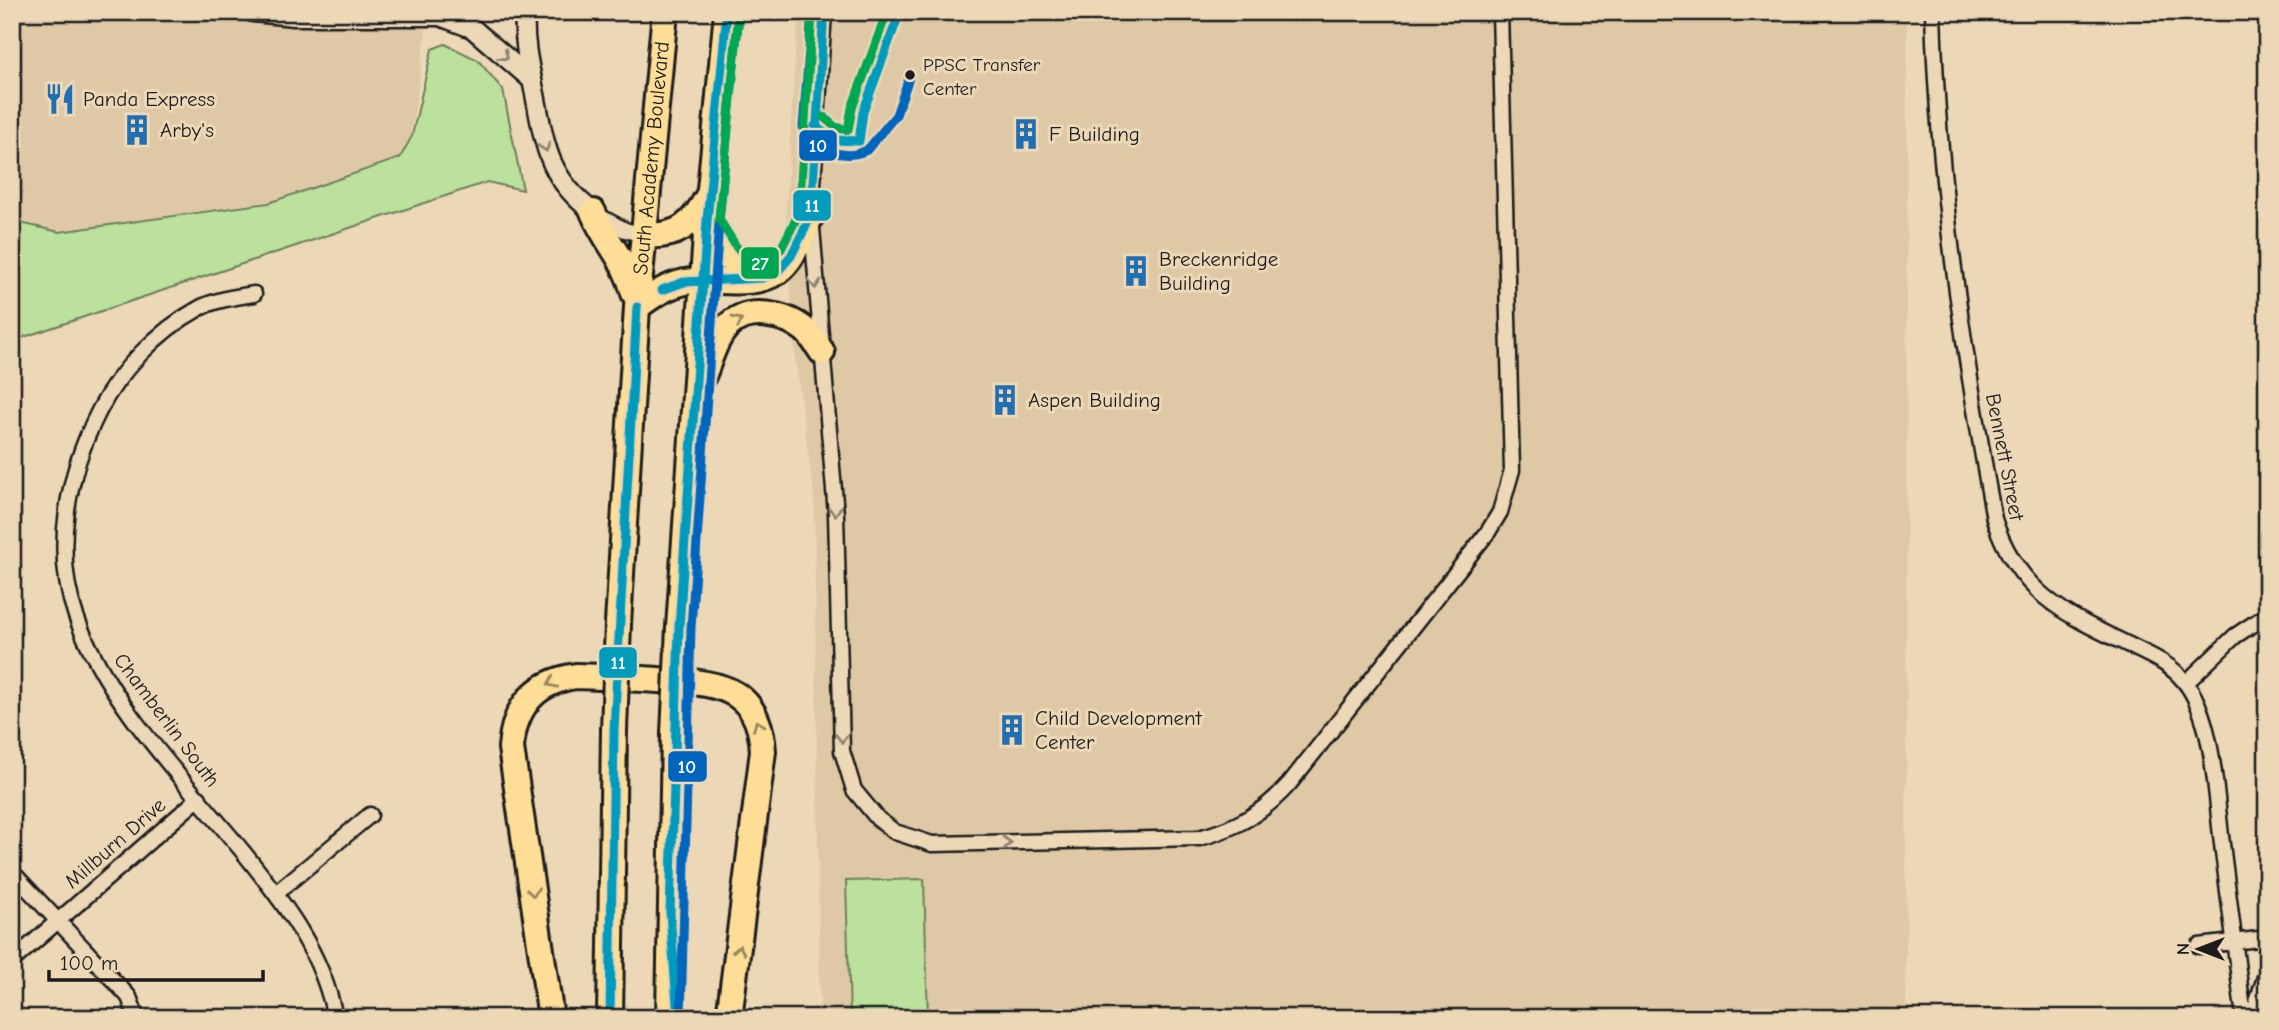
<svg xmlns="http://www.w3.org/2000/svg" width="2279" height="1030" font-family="'Comic Neue',sans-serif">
  <rect width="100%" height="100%" fill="#ecd7b6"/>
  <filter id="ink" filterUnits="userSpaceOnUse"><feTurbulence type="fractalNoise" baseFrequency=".0143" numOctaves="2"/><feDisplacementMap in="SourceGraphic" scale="14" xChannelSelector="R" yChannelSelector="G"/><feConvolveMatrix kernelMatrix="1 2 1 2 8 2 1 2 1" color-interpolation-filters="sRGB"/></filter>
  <g filter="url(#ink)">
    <path fill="#dfc8a5" d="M12,12H429L411,134L400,157L268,201L59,232L12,220Z
      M801,12H1907L1906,1018H820L814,495L795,357L786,213L796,38Z"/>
    <path fill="#bbe19d" stroke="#6c7e5c" stroke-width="2" d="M445,44L478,60L503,90L523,190L487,182L12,341V221L59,232L268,203L400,158L412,136L432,49Z
      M924,879L928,1018H850L846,881Z"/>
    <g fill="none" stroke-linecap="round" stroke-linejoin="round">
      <defs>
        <path id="minor" d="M824,12L811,216L836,514L842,751L854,790L878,819L895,832L932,844L1199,838C1237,828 1263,813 1289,784L1488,532L1500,512L1512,470L1500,12
          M1933,12C1938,187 1963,348 1994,519C2017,591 2063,614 2127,644C2148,655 2169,662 2184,681C2214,716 2216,799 2222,844C2229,902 2237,960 2244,1018
          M597,215L625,230L644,235
          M254,294C235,297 214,300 198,309C158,331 119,371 99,411C68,472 52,549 76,616C107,703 186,782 244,853C284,903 323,953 335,1018
          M2186,683L2235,636L2267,615
          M12,872L129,997L137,1018
          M276,893L370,815
          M2199,946L2267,938
          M12,961L199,798
          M2252,1018L2267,971"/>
        <path id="tertiary" d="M253,12L294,16H440L472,28L532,80
          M525,12C523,41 529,66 535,94C545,146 548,178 593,212"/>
        <g id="trunk">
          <path d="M593,212C607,245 624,256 634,293"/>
          <path d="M707,222C719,252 733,266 763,278"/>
          <path d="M644,235C677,238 693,225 708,196"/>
          <path d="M637,307C652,296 666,286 685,282C714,277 751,289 777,272C794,260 802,234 811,216"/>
          <path d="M703,376C710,360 715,338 728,326C748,306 785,314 805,330C812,336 817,345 822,352"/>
          <path id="s1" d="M618,624L637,307L665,12"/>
          <path d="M679,627L707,221L727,12"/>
          <path d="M551,1018L511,748C514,707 535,682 576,676C604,677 631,678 658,680C713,682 759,684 763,751L729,1018"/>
          <path d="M610,1018L614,730"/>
          <path d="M669,1018L674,734"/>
        </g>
      </defs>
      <use href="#minor" stroke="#1c1c1c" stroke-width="19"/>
      <use href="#tertiary" stroke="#1c1c1c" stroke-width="23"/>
      <use href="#trunk" stroke="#1c1c1c" stroke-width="30"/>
      <use href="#minor" stroke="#ecd7b6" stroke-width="14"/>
      <use href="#tertiary" stroke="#ecd7b6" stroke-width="18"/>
      <use href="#trunk" stroke="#fedd96" stroke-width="24"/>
      <defs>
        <path id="trunk-bridge" d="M614,730L618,624
          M674,734L679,627"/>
      </defs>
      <use href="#trunk-bridge" stroke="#1c1c1c" stroke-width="30" stroke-linecap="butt"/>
      <use href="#trunk-bridge" stroke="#fedd96" stroke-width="24"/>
      <defs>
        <path id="bus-1" d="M815,126L834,140L859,141L863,112L900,12
          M662,290L684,282L763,278L778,271L791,256L811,216L824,12
          M610,1018L614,730L637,307
          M678,1018L670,913L679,627L707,221L727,12"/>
        <path id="bus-2" d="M812,12L803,127C811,151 846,161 867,150L896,115L910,75
          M681,1018L691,628L719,222L739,13"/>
        <path id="bus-3" d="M739,13L719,219L737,248L763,265L781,249L799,213L812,12
          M824,117L835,127L848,130L852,108L887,12"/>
      </defs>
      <use href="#bus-1" stroke="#ecd7b6" stroke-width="14"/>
      <use href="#bus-2" stroke="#ecd7b6" stroke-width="14"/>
      <use href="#bus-3" stroke="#ecd7b6" stroke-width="14"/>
      <use href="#bus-1" stroke="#039bbc" stroke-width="9"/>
      <use href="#bus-2" stroke="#0065bd" stroke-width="9"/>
      <use href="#bus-3" stroke="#00a651" stroke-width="9"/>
    </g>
    <defs><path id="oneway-chevron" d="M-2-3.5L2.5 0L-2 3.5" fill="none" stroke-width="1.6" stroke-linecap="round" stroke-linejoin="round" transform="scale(1.75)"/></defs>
    <g stroke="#8e8371">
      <use href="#oneway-chevron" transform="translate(504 56) rotate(41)"/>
      <use href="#oneway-chevron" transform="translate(545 147) rotate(72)"/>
      <use href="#oneway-chevron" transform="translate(815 284) rotate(86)"/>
      <use href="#oneway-chevron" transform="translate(835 511) rotate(87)"/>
      <use href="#oneway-chevron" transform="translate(842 738) rotate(88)"/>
      <use href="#oneway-chevron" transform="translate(1007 843) rotate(-2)"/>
    </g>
    <g stroke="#98865f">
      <use href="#oneway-chevron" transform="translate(738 321) rotate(-27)"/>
      <use href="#oneway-chevron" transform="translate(552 683) rotate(156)"/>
      <use href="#oneway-chevron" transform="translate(758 725) rotate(-112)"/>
      <use href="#oneway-chevron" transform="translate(533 892) rotate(82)"/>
      <use href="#oneway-chevron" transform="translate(739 950) rotate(-80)"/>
    </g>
  </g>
  <defs>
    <symbol id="restaurant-bare" viewBox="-9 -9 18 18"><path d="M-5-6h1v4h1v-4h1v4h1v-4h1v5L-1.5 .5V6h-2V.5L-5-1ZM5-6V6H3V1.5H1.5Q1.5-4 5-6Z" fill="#1f6fb2" stroke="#ecd7b6" stroke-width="2.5" paint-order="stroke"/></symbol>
    <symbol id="building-bare" viewBox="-9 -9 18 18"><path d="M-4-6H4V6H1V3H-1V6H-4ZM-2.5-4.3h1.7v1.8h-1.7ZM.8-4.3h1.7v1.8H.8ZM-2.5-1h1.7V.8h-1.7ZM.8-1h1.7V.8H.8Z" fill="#1f6fb2" stroke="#ecd7b6" stroke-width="2.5" paint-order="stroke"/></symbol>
  </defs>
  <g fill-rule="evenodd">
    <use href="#restaurant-bare" x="38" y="77" width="44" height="44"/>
    <use href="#building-bare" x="115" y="108" width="44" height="44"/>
    <use href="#building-bare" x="1004" y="112" width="44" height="44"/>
    <use href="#building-bare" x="1114" y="249" width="44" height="44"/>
    <use href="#building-bare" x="983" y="378" width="44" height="44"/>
    <use href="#building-bare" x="990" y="708" width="44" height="44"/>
  </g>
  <circle fill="#1c1c1c" stroke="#ecd7b6" stroke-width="2.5" cx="910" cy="75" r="6"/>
  <g text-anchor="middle" stroke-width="6" stroke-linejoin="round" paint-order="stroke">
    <g font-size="19" fill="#1c1c1c" stroke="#ecd7b6" text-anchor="start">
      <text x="923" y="71">PPSC Transfer<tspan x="923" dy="24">Center</tspan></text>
    </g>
    <g font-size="21" fill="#1c1c1c" stroke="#ecd7b6" text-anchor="start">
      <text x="83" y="106">Panda Express</text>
      <text x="160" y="137">Arby's</text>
      <text x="1049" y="141">F Building</text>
      <text x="1159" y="266">Breckenridge<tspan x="1159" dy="24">Building</tspan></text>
      <text x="1028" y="407">Aspen Building</text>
      <text x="1035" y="725">Child Development<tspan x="1035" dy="24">Center</tspan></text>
    </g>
    <g font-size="21" fill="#1c1c1c" stroke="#ecd7b6">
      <text dy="7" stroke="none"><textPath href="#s1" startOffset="467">South Academy Boulevard</textPath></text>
      <text transform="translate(2005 457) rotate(79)" y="7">Bennett Street</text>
      <text transform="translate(167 720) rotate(53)" y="7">Chamberlin South</text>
      <text transform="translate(115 843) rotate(-41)" y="7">Millburn Drive</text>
    </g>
  </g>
  <g stroke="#ecd7b6" stroke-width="2.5">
    <rect x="798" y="129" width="40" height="33" rx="7" fill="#0065bd"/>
    <rect x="792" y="189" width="40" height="33" rx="7" fill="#039bbc"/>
    <rect x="740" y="246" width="40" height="34" rx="7" fill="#00a651"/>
    <rect x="598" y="646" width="40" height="33" rx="7" fill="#039bbc"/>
    <rect x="667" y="750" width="41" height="33" rx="7" fill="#0065bd"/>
  </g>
  <g font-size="19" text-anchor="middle" font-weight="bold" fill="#fff">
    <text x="818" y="152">10</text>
    <text x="812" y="212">11</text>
    <text x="760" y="270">27</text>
    <text x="618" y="669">11</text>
    <text x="687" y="773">10</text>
  </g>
  <rect width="2279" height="1030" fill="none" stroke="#ecd7b6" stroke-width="42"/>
  <rect x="21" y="21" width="2237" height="988" fill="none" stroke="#1c1c1c" stroke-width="2.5" filter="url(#ink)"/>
  <g transform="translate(2199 949) rotate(270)" stroke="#ecd7b6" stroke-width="5" paint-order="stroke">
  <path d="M0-5L12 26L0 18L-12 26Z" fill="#1c1c1c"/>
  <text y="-10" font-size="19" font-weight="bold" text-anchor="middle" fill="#1c1c1c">N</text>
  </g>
  <path d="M49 970v10h214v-10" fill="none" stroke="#1c1c1c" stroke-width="3.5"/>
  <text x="60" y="970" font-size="21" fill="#1c1c1c" stroke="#ecd7b6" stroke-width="5" paint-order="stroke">100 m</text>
</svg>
